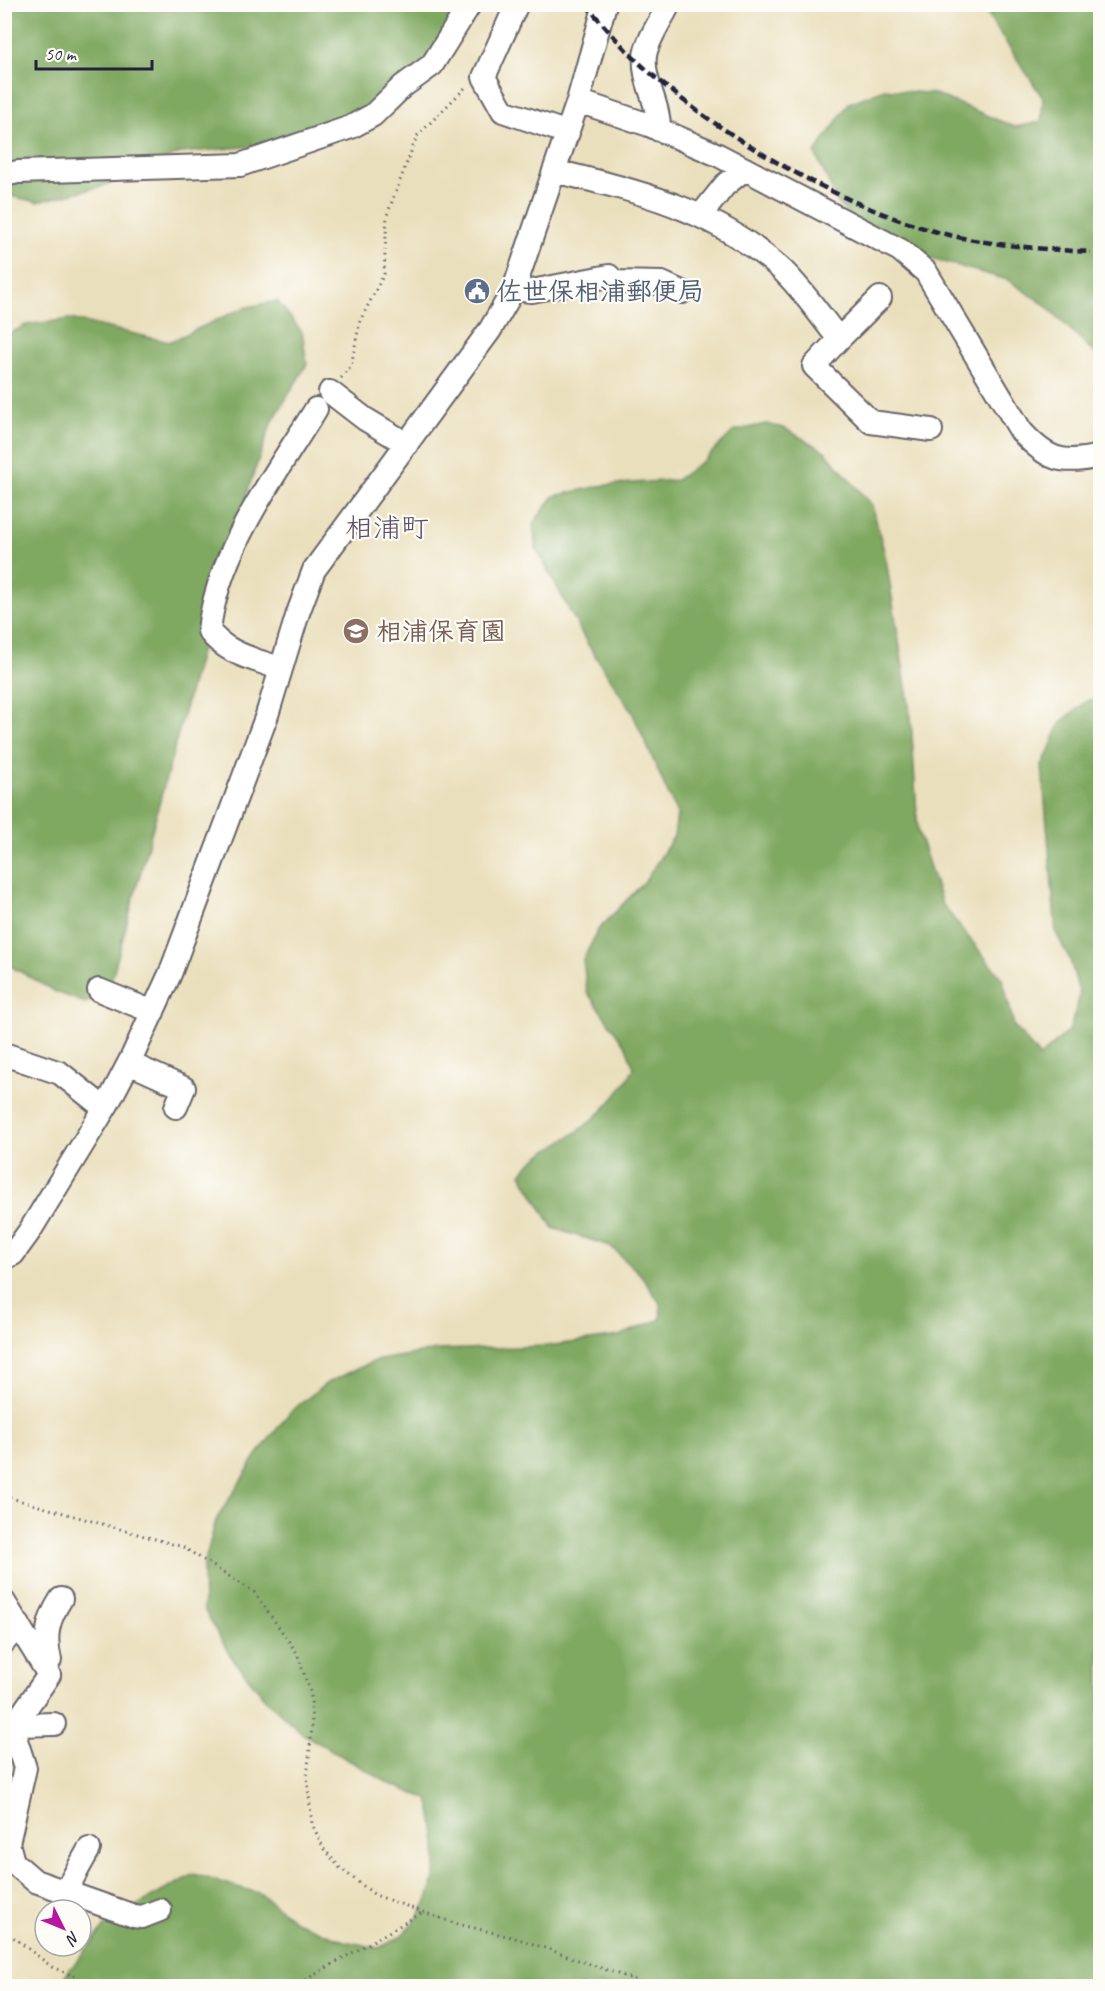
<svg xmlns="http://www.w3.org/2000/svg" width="1105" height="1991" font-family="Caveat,'Klee One',sans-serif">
  <rect width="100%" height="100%" fill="#fdfcf7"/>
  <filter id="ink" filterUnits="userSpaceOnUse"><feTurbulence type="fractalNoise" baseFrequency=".0167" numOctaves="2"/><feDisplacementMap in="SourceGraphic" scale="12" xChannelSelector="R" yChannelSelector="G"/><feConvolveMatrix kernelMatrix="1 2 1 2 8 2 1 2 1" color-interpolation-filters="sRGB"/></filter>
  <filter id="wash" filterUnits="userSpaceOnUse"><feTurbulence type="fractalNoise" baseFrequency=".008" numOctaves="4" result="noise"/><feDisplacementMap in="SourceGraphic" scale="24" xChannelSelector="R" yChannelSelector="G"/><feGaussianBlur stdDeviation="1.35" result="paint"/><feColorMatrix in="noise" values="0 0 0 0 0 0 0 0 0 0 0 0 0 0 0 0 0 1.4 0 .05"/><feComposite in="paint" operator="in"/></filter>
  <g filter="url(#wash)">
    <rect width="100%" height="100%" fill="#eadfbc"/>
    <path fill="#7fa860" stroke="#50654e" stroke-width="1.5" d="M4,5H475L444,56L397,109L348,137L180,153L103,186L37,202L5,195Z
      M981,5H1100V358L1045,305L1008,280L879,244L839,205L815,153L849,103L884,89L935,94L1015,127L1041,122L1043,98Z
      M277,301L302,332L307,364L271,424L250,484L210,616L108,993L85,1003L56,992L5,963V336L26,325L70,319L169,342L243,308Z
      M766,424L784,428L825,451L872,505L886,559L911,718L918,831L942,904L1003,980L1014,1026L1040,1057L1070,1029L1080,995L1070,960L1056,933L1042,766L1061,722L1088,700L1100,699V1986H47L59,1983L110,1920L194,1874L261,1894L295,1921L344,1941L379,1948C386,1944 397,1940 403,1934C443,1896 441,1847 428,1799L390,1784L303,1734L266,1700L230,1655L204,1609L203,1568L216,1520L257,1455L290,1412L327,1383L374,1361L437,1350L547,1346L619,1336L661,1319L660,1303L640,1274L610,1246L553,1228L521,1174C534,1155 556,1146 575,1133C600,1116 620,1094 634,1068L626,1047L587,992L583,960L598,930L645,881L674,836L677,814L632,712L587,643L536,548L533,524L554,496L605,485L676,480L704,460L734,431Z"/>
  </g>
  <g filter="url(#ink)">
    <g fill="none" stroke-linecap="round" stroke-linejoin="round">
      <defs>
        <path id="minor" d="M517,4L484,77L503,111L568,133
          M578,101L649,125L718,155L900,250L926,272L1021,431C1047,460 1062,465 1100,456
          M659,130C660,104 642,81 645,56C647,40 662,19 669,4
          M554,171C639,191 713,209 780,268C802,288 820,316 839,339L814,366L871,422L931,430
          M4,175L18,172L240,165L351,127L373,115L403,86L432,65L470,4
          M701,215L725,185L745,169
          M514,289L532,291L609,276L614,282L662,283L682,292
          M839,339L880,298
          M330,392L365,419L407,444
          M281,669C255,659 226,654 209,631C217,552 275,475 316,409
          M99,990L153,1012
          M4,1054L60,1073L104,1108
          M129,1063L184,1088L176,1107
          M4,1258L13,1254L29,1232L108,1103L132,1057L170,974L267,715L298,613L314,570L490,330L514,289L578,101L605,4
          M4,1602L49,1675L20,1717L16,1740L25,1768L4,1861
          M4,1642L19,1625
          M44,1662L50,1660C44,1636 48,1619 61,1599
          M18,1725L54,1724
          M8,1843L13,1862L35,1881L134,1916L142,1917L160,1910
          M65,1892L89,1849"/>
      </defs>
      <use href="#minor" stroke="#686468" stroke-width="26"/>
      <path stroke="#686468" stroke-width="3" stroke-dasharray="1.5 4.5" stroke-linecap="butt" d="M341,378L351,366L360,321L384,274L387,215L417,136L467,86
        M4,1496L183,1547L254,1592L297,1653L311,1695L312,1728L307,1777L312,1824L324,1849L340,1868L375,1895L454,1923L519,1939L652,1986
        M4,1930L52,1967L97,1986
        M295,1986L423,1912"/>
      <use href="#minor" stroke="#fff" stroke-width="22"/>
      <path stroke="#22223b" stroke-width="4.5" stroke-dasharray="9 4.5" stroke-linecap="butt" d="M585,4C601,22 617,41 634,58C710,131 836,204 937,232C986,245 1040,249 1091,252"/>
    </g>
  </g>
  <defs>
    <symbol id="civic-disc" viewBox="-11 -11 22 22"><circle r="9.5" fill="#5c6f8a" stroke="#fdfcf7"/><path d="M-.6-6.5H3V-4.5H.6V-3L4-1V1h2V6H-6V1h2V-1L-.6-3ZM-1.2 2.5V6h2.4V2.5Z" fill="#fff"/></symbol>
    <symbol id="school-disc" viewBox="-11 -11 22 22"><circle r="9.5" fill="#8d6e63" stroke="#fdfcf7"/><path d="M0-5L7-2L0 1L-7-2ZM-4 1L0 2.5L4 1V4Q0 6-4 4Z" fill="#fff"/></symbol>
  </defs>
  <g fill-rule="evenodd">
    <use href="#civic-disc" x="462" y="276" width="30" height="30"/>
    <use href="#school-disc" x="341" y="616" width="30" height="30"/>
  </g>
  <g text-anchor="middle" stroke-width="4.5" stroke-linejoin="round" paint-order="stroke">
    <g font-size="26" font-weight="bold" fill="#4e5e75" stroke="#fdfcf7" text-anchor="start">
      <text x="496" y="300">佐世保相浦郵便局</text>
    </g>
    <g font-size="26" font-weight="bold" fill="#785e54" stroke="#fdfcf7" text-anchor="start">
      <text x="376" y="640">相浦保育園</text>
    </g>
    <g font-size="28" fill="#5c4e69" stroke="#fdfcf7">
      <text x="387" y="537">相浦町</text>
    </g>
  </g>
  <rect width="1105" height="1991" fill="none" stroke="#fdfcf7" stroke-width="24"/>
  <g transform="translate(63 1928) rotate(133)"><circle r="28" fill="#fdfcf7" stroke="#a5a5ac" stroke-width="1.5"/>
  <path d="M0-4.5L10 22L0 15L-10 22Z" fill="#b5179e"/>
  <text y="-9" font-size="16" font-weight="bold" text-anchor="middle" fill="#22223b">N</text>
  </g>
  <path d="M36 60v9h116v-9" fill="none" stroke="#22223b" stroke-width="3"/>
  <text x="45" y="60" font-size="18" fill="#22223b" stroke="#fdfcf7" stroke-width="4.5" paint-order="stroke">50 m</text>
</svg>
